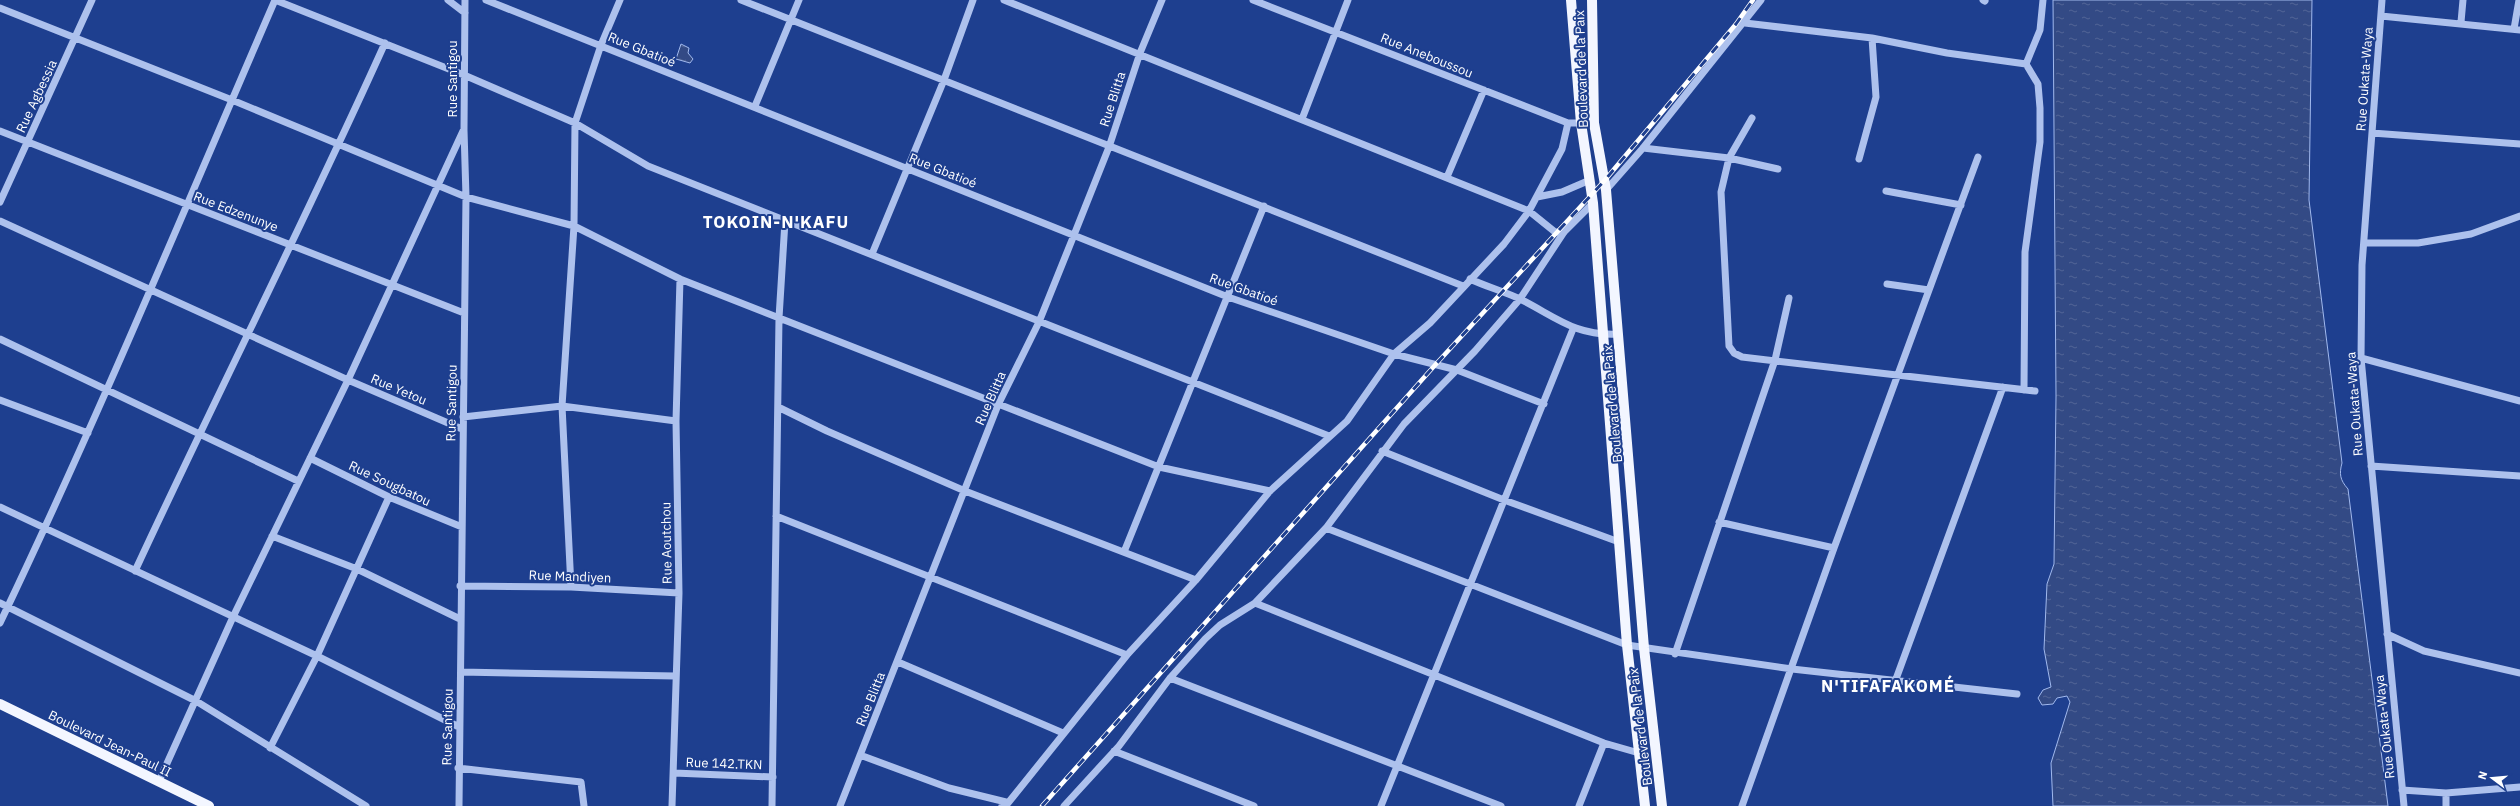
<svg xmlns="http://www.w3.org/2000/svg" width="2520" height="806" font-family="'IBM Plex Sans',sans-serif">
  <defs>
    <pattern id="water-ripples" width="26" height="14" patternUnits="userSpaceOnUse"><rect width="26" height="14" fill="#334a85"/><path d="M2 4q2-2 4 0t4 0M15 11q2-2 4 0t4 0" fill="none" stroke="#526597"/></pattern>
  </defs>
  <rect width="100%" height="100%" fill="#1e3f8f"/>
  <path fill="url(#water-ripples)" stroke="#a1b9ee" d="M2053,0H2312L2309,200L2342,463C2339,474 2340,480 2348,489L2388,806H2053L2051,763L2070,702L2067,696L2057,698L2053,704L2042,705L2038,698L2043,690L2051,687L2044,649L2047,584L2054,564L2056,396Z
    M681,44L689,48L688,53L693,59L690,63L676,59Z"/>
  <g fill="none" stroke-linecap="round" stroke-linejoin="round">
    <path stroke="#adc1ed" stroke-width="7" d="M275,0L464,75L575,123L648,166L1329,436
      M448,0L465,13
      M486,0L1228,297L1394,354L1457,370L1544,404
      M741,0L1463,286
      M1004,0L1529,211L1555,232H1564
      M1253,0L1568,123H1594
      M1983,0L1985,1
      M2382,0L2362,265L2361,358L2404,806
      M0,8L232,100L466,197L574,226L680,279L1159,467L1270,491
      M2381,16L2520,30
      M2461,22L2463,0
      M1745,23L1872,38L1947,53L2026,64
      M2514,29L2519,0
      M755,106L799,0
      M1752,118L1729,158L1721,192L1729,346L1734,353L1742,357L2035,391
      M1302,119L1348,0
      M0,131L464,313
      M2372,133L2520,144
      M1643,148L1729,158L1778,169
      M1859,159L1876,97L1872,38
      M1447,177L1484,90
      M1606,190L1643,148L1761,0
      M1886,191L1961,205
      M1537,197L1562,192L1590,180
      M0,202L92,0
      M0,221L348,380L462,429
      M2364,243H2418L2471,234L2520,216
      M872,254L944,80L973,0
      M1470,279C1487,287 1506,292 1522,300C1557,318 1576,336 1618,334
      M1887,284L1929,290
      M0,339L298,481
      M2361,358L2520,401
      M2024,390L2025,252L2040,142V108L2038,84L2026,64L2040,30L2043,0
      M0,400L88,433
      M778,407L827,431L965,491L1196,580
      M463,417L562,406L676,421
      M1382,451L1504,500L1619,542
      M310,458L389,497L462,527
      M2371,466L2520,476
      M0,507L317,656L459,727
      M776,516L1127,655
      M1719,522L1834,548
      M1326,528L1627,645L1792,669L2017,694
      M272,536L357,569L460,619
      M1124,552L1264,206
      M135,571C217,394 305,221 385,43
      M460,586L571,587L679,593
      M571,587L562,406L574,226L575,123L601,45L620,0
      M0,603L196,701L366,806
      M1255,603L1604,743L1639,753
      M0,623C98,418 185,208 275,0
      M2387,634L2424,651L2520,673
      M1675,654L1775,360L1789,298
      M898,662L1063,733
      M461,672L675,676
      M1170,678L1501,806
      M1896,679L2003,387
      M270,748L317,656L389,497
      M1114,751L1254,806
      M860,755L949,788L1006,802
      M458,768L581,782L584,806
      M674,773L773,777
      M159,781L233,617L348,380L463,131
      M2402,790L2446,793L2520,787
      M2446,793V806
      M459,806L466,197L464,130L465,0
      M672,806L679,593L676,421L680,279
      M772,806L779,318L785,221
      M840,806L998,405L1039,322L1074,235L1109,147L1140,53L1162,0
      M1002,806L1006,802L1008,803L1127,655L1196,580L1270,491L1347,421L1394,354L1430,323L1504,244L1529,211L1562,149L1568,123
      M1064,806L1119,746L1170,678L1205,639L1220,625L1255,603L1326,528L1404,424L1475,351L1520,299L1564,232L1593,203
      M1381,806L1573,329
      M1579,806L1604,743
      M1742,806L1834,548L1978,157"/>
    <path stroke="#f3f6ff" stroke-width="10" d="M1571,0L1581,123L1593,203L1627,645L1645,806
      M1592,0L1594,123L1606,190L1644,648L1662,806
      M0,704L209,806"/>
    <defs>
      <path id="rail" d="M1042,806L1436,364L1605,180L1736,24L1753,0"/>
    </defs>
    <use href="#rail" stroke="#fff" stroke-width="4.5"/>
    <use href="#rail" stroke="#1e3f8f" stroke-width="3" stroke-dasharray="9" stroke-linecap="butt"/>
  </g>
  <g text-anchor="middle" stroke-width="4" stroke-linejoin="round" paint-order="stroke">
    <g font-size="13" fill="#fff" stroke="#1e3f8f">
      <text transform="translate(642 49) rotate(22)" y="5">Rue Gbatioé</text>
      <text transform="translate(1427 55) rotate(22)" y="5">Rue Aneboussou</text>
      <text transform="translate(1581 69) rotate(-92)" y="5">Boulevard de la Paix</text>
      <text transform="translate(452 79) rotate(-90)" y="5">Rue Santigou</text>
      <text transform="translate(2364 79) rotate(-86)" y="5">Rue Oukata-Waya</text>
      <text transform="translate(36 96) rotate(-65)" y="5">Rue Agbessia</text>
      <text transform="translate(1112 99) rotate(-72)" y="5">Rue Blitta</text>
      <text transform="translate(943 170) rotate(22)" y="5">Rue Gbatioé</text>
      <text transform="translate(236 211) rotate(21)" y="5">Rue Edzenunye</text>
      <text transform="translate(1244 289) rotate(20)" y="5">Rue Gbatioé</text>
      <text transform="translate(399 389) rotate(23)" y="5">Rue Yetou</text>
      <text transform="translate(990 398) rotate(-66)" y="5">Rue Blitta</text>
      <text transform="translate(451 403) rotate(-89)" y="5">Rue Santigou</text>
      <text transform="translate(1612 404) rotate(-95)" y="5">Boulevard de la Paix</text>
      <text transform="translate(2354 404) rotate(-94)" y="5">Rue Oukata-Waya</text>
      <text transform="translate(390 483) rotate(25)" y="5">Rue Sougbatou</text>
      <text transform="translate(666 543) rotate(-91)" y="5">Rue Aoutchou</text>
      <text transform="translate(570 576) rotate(2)" y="5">Rue Mandiyen</text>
      <text transform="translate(870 699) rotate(-68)" y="5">Rue Blitta</text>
      <text transform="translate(447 727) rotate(-89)" y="5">Rue Santigou</text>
      <text transform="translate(1640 727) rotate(-97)" y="5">Boulevard de la Paix</text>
      <text transform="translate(2384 727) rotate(-96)" y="5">Rue Oukata-Waya</text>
      <text transform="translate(110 743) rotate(26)" y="5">Boulevard Jean-Paul II</text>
      <text transform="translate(724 763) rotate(2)" y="5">Rue 142.TKN</text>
    </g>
    <g font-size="17" font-weight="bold" letter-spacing="1" fill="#fff" stroke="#1e3f8f">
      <text x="776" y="228">TOKOIN-N'KAFU</text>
      <text x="1888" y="692">N'TIFAFAKOMÉ</text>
    </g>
  </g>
  <g transform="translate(2492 778) rotate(286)" stroke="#1e3f8f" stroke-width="3" paint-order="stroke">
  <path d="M0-3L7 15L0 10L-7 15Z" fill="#ffffff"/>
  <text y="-6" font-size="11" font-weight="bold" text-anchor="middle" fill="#ffffff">N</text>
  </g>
</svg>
